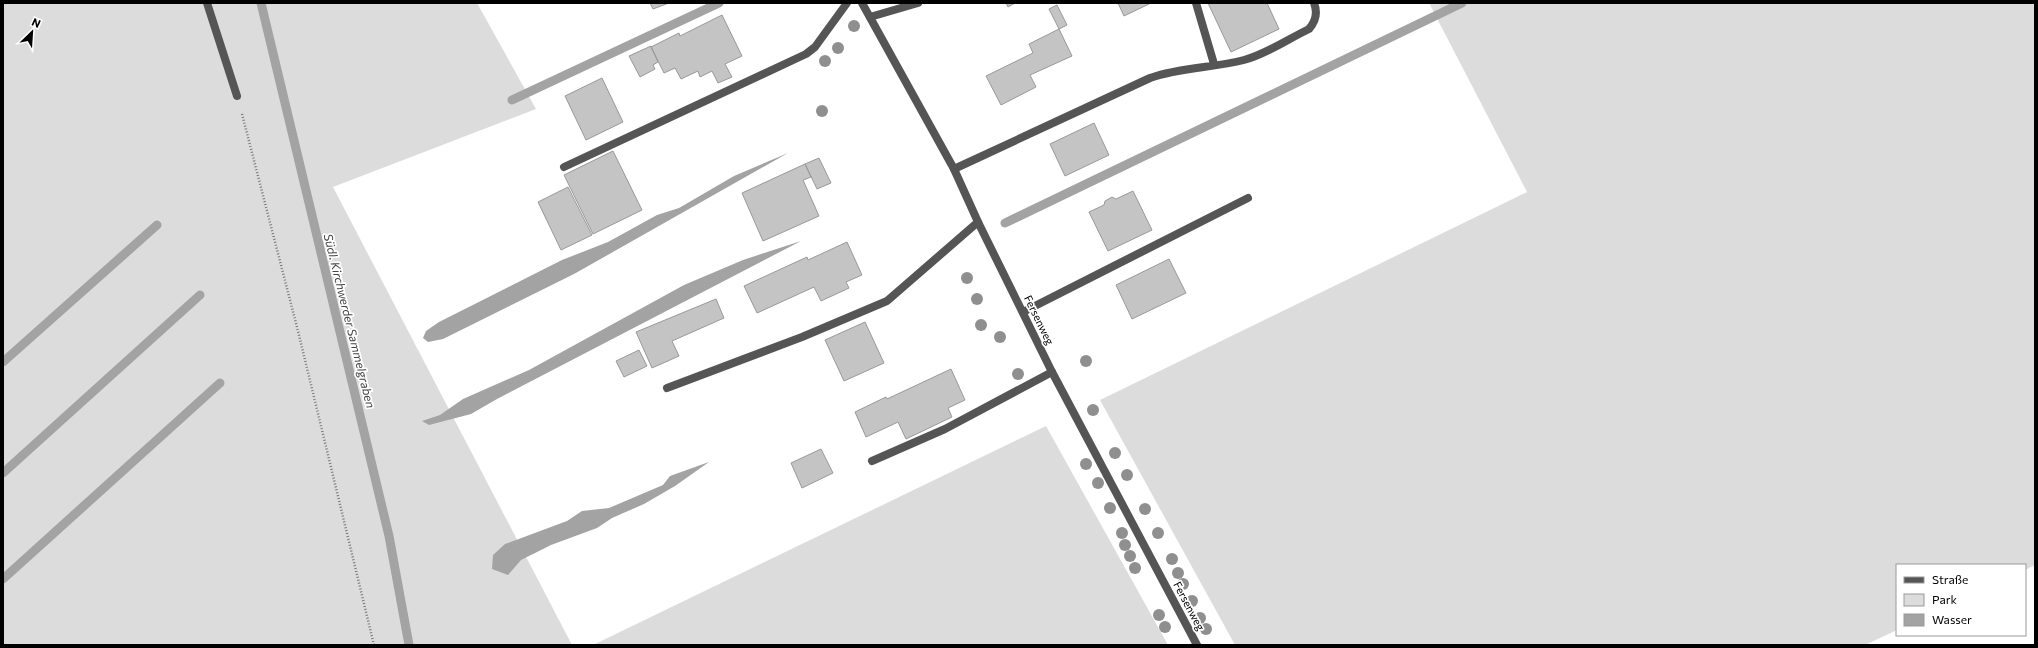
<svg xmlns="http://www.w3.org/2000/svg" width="2038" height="648" font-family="Commissioner,sans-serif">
  <rect width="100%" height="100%" fill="#fff"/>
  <path fill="#dcdcdc" d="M3,3H477L536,109L333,187L572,645H3Z
    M1429,3H2035V565L2025,570V565H1897V630L1865,645H1235L1100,400L1527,192Z
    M1046,426L1168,645H593Z"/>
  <path fill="#a3a3a3" d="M788,153L574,274L443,339L428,342L423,338L426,331L439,322L562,260L608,242L657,215L679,208L734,176Z
    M801,241L497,399L471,414L429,425L422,421L440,415L463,399L529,370L684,285L743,260Z
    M709,462L675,486L644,504L612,518L597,528L551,545L521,560L508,575L492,569L493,555L505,544L567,521L582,511L609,508L663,485L670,476Z"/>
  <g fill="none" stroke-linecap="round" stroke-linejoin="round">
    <path stroke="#a3a3a3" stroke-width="9" d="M261,3L389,536L409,645
      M512,100L719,3
      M1005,223L1462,3
      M3,362L157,225
      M3,473L200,295
      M3,579L220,383"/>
  </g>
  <path fill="#c4c4c4" stroke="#999" d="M650,3H669L653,9Z
    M1006,3H1015L1008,7Z
    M1118,3H1151L1124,16Z
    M1208,3H1267L1279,29L1231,52Z
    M1057,5L1067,25L1059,29L1049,9Z
    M722,15L742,56L725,64L732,77L718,83L712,71L700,77L698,71L681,79L675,68L664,73L651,47L679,33L680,36Z
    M1059,29L1072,56L1030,75L1036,87L1001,105L986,76L1033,53L1029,44Z
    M651,46L658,62L653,65L655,69L640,77L629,56Z
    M602,78L623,122L586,140L565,96Z
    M1094,123L1109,155L1065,176L1050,144Z
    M613,151L642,210L593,234L564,175Z
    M819,158L831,183L817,189L805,164Z
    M805,164L811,177L803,180L819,216L763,241L742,193Z
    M568,187L592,235L561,250L538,202Z
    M1133,191L1152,230L1108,251L1089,212L1104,205L1105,201L1112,197L1116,199Z
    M847,242L862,275L846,282L849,288L821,301L814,287L757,313L744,286L807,257L808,260Z
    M1169,259L1186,293L1132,319L1116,285Z
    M716,299L724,318L672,341L679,356L652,368L636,332Z
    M865,322L884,363L844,381L825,340Z
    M639,350L647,366L624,377L616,361Z
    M951,369L965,400L948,408L952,417L906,439L898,422L866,437L855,412L886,397L887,399Z
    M821,449L833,473L802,488L791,463Z"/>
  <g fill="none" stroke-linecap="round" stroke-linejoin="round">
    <path stroke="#777" stroke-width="2.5" stroke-dasharray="1 2" stroke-linecap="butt" d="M242,114L298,331L374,645"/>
    <path stroke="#555" stroke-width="8" d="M207,3L237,96
      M1196,3L1214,64
      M870,17L918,3
      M564,167L806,54L815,47L847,3
      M954,169L1150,78C1181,67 1213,68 1244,60C1267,54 1288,39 1309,29C1316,21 1318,13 1314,3
      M1023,312L1248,198
      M667,388L802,337L887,301L978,222
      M872,461L945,429L1052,372"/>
    <path stroke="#555" stroke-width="8" d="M862,3L954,169L978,222L1052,372L1197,645"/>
  </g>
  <g fill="#8f8f8f">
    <circle cx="854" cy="26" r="6"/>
    <circle cx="838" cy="48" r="6"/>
    <circle cx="825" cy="61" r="6"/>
    <circle cx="822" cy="111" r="6"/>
    <circle cx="967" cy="278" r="6"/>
    <circle cx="977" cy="299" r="6"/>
    <circle cx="981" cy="325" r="6"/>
    <circle cx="1000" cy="337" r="6"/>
    <circle cx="1086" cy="361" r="6"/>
    <circle cx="1018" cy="374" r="6"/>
    <circle cx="1093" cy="410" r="6"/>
    <circle cx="1115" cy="453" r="6"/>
    <circle cx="1086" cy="464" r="6"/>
    <circle cx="1127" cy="475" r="6"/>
    <circle cx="1098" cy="483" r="6"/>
    <circle cx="1110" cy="508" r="6"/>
    <circle cx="1145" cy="509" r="6"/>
    <circle cx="1122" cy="533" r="6"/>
    <circle cx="1158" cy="533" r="6"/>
    <circle cx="1125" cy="545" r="6"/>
    <circle cx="1130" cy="556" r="6"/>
    <circle cx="1172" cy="559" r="6"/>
    <circle cx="1135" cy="568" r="6"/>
    <circle cx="1178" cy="573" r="6"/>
    <circle cx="1183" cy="584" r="6"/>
    <circle cx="1192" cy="601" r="6"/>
    <circle cx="1159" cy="615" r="6"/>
    <circle cx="1200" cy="618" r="6"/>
    <circle cx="1165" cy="627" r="6"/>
    <circle cx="1206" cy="629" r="6"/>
  </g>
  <g text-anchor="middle" stroke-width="3.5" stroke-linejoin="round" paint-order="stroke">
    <g font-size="11" fill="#000" stroke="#fff">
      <text transform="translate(1039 320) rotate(64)" y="4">Fersenweg</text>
      <text transform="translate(1189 606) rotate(62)" y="4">Fersenweg</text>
    </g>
    <g font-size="12" font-style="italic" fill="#444" stroke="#fff">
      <text transform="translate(349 321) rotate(76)" y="4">Südl. Kirchwerder Sammelgraben</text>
    </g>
  </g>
  <rect width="2038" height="648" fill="none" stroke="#000000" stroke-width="8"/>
  <rect x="1896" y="564" width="130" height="72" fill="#ffffff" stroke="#999999"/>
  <rect x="1904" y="577" width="20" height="6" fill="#555555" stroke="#999999"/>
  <text x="1932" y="584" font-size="12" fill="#000000">Straße</text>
  <rect x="1904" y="594" width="20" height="12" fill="#dcdcdc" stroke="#999999"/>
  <text x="1932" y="604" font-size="12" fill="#000000">Park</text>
  <rect x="1904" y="614" width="20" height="12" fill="#a3a3a3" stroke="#999999"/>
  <text x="1932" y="624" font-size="12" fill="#000000">Wasser</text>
  <g transform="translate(32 32) rotate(25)" stroke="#ffffff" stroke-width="3" paint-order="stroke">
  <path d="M0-3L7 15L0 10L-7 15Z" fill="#000000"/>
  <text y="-6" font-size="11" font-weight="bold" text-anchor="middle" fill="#000000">N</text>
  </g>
</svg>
